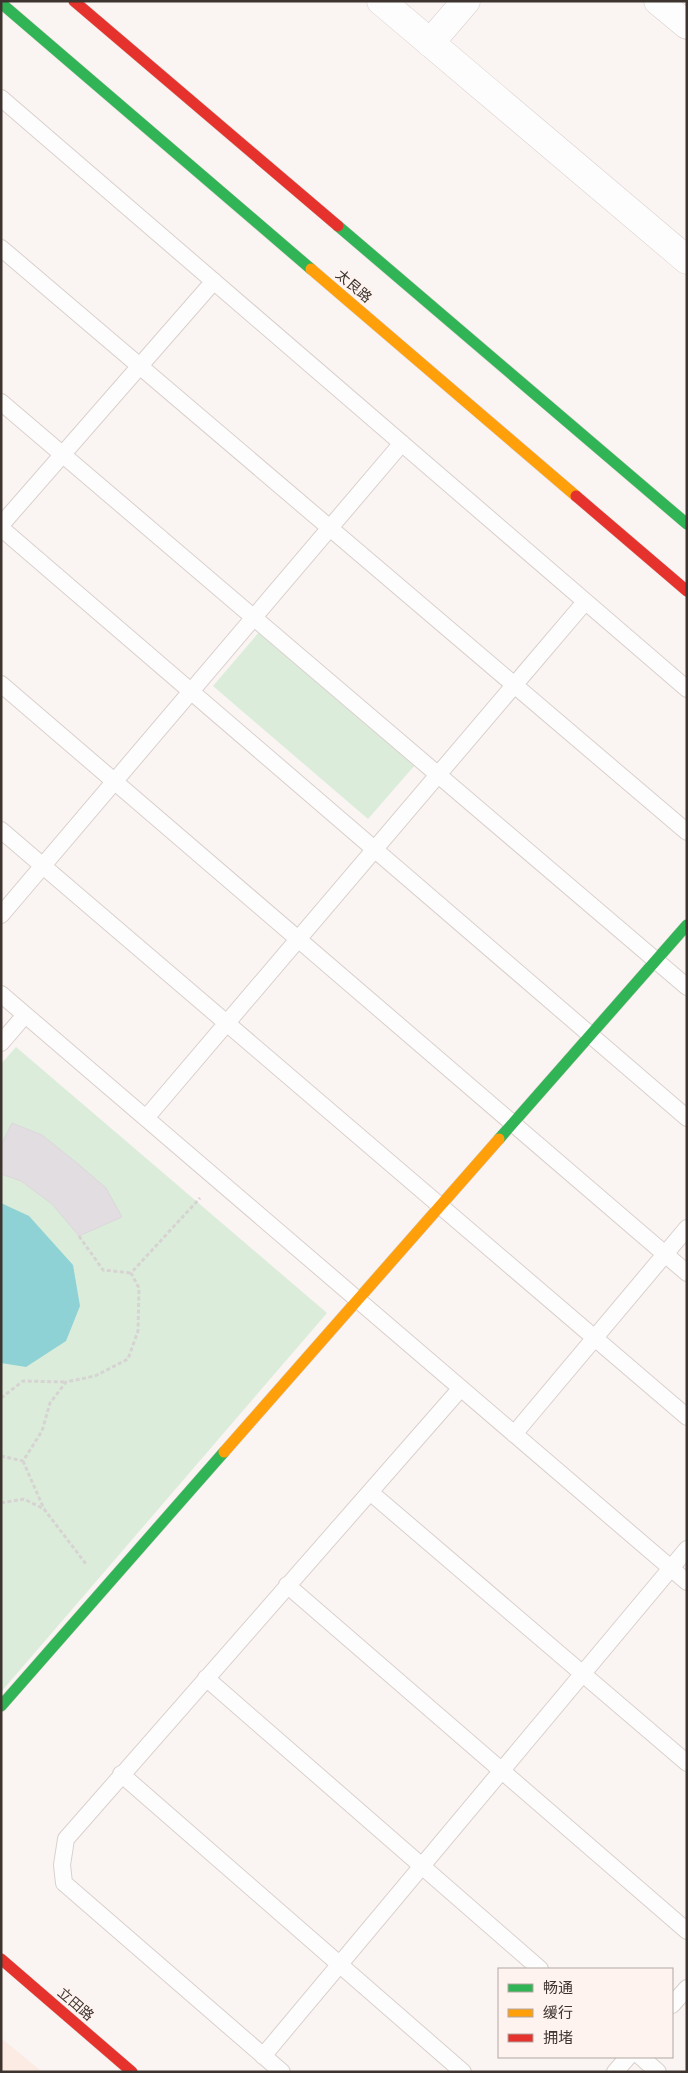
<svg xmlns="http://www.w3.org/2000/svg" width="688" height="2073" font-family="Figtree,'Noto Sans SC',sans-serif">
  <rect width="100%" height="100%" fill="#faf4f2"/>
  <path fill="#fcebe2" d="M1,2038L42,2072H1Z"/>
  <path fill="#dbedda" d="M260,631L415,765L368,819L213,686Z
    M16,1047L327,1313L1,1692V1064Z"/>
  <path fill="#8ed2d5" d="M1,1203L29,1216L73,1265L80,1306L66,1341L26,1367L1,1363Z"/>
  <path fill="#e1dde1" stroke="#dcd7db" d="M12,1123L42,1135L77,1163L106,1188L122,1217L79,1236L52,1204L21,1181L1,1174V1145Z"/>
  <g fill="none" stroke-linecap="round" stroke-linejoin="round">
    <defs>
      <path id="lane" d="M1,98L687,689
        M1,248L687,832
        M1,402L687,987
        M1,525L214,281
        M1,528L687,1118
        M1,684L687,1273
        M1,830L687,1417
        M1,915L402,443
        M1,994L687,1582
        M1,1043L25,1015
        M146,1118L585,602
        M514,1434L687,1228
        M370,1492L687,1763
        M287,1585L687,1931
        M206,1678L540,1969
        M121,1774L463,2072
        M672,2005L687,1988
        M263,2056L687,1549
        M641,2057L658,2072
        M282,2072L64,1883L62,1865L66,1839L461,1388
        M615,2072L628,2057"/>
      <path id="street" d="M381,1L687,260
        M658,1L687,25
        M430,43L466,1"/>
      <path id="fast" d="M1,3L311,269
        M338,226L687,524
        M499,1139L687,925
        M1,1706L224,1452"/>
      <path id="slow" d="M311,269L576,496
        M224,1452L499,1139"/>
      <path id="jam" d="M74,1L338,226
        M576,496L687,591
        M1,1959L132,2072"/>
    </defs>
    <use href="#lane" stroke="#d9d0cd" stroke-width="18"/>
    <use href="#street" stroke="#d9d0cd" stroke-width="29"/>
    <use href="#fast" stroke="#d9d0cd" stroke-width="12"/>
    <use href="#slow" stroke="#d9d0cd" stroke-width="12"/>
    <use href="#jam" stroke="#d9d0cd" stroke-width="12"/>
    <path stroke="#d6d3d2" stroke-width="3" stroke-dasharray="4 2.5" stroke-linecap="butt" d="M79,1236L103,1270L131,1273
      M1,1398L23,1381L66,1382
      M1,1456L23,1461L42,1431L50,1403L66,1382L95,1376L128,1359L138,1331L139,1288L131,1273L200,1198
      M23,1461L44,1509
      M1,1503L24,1499L44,1509L86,1564"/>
    <use href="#lane" stroke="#fefdfd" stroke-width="16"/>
    <use href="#street" stroke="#fefdfd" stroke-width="28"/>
    <use href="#fast" stroke="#30b455" stroke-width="11"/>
    <use href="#slow" stroke="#ff9f0a" stroke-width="11"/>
    <use href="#jam" stroke="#e5322d" stroke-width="11"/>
  </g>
  <g text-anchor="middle" stroke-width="4.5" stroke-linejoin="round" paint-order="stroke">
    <g font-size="14" fill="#3e342f" stroke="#fef3ee">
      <text transform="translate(354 286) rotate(41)" y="5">太艮路</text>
      <text transform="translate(76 2004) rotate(41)" y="5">立田路</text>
    </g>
  </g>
  <rect width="688" height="2073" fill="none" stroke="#3e342f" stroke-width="5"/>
  <rect x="498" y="1968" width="175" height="90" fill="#fef3ee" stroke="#b1a7a2"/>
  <rect x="508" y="1984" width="25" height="8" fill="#30b455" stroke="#b1a7a2"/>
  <text x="543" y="1993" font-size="15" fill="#3e342f">畅通</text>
  <rect x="508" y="2009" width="25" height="8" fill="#ff9f0a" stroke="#b1a7a2"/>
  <text x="543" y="2018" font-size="15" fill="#3e342f">缓行</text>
  <rect x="508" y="2034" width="25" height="8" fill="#e5322d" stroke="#b1a7a2"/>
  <text x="543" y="2043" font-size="15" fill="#3e342f">拥堵</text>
</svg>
